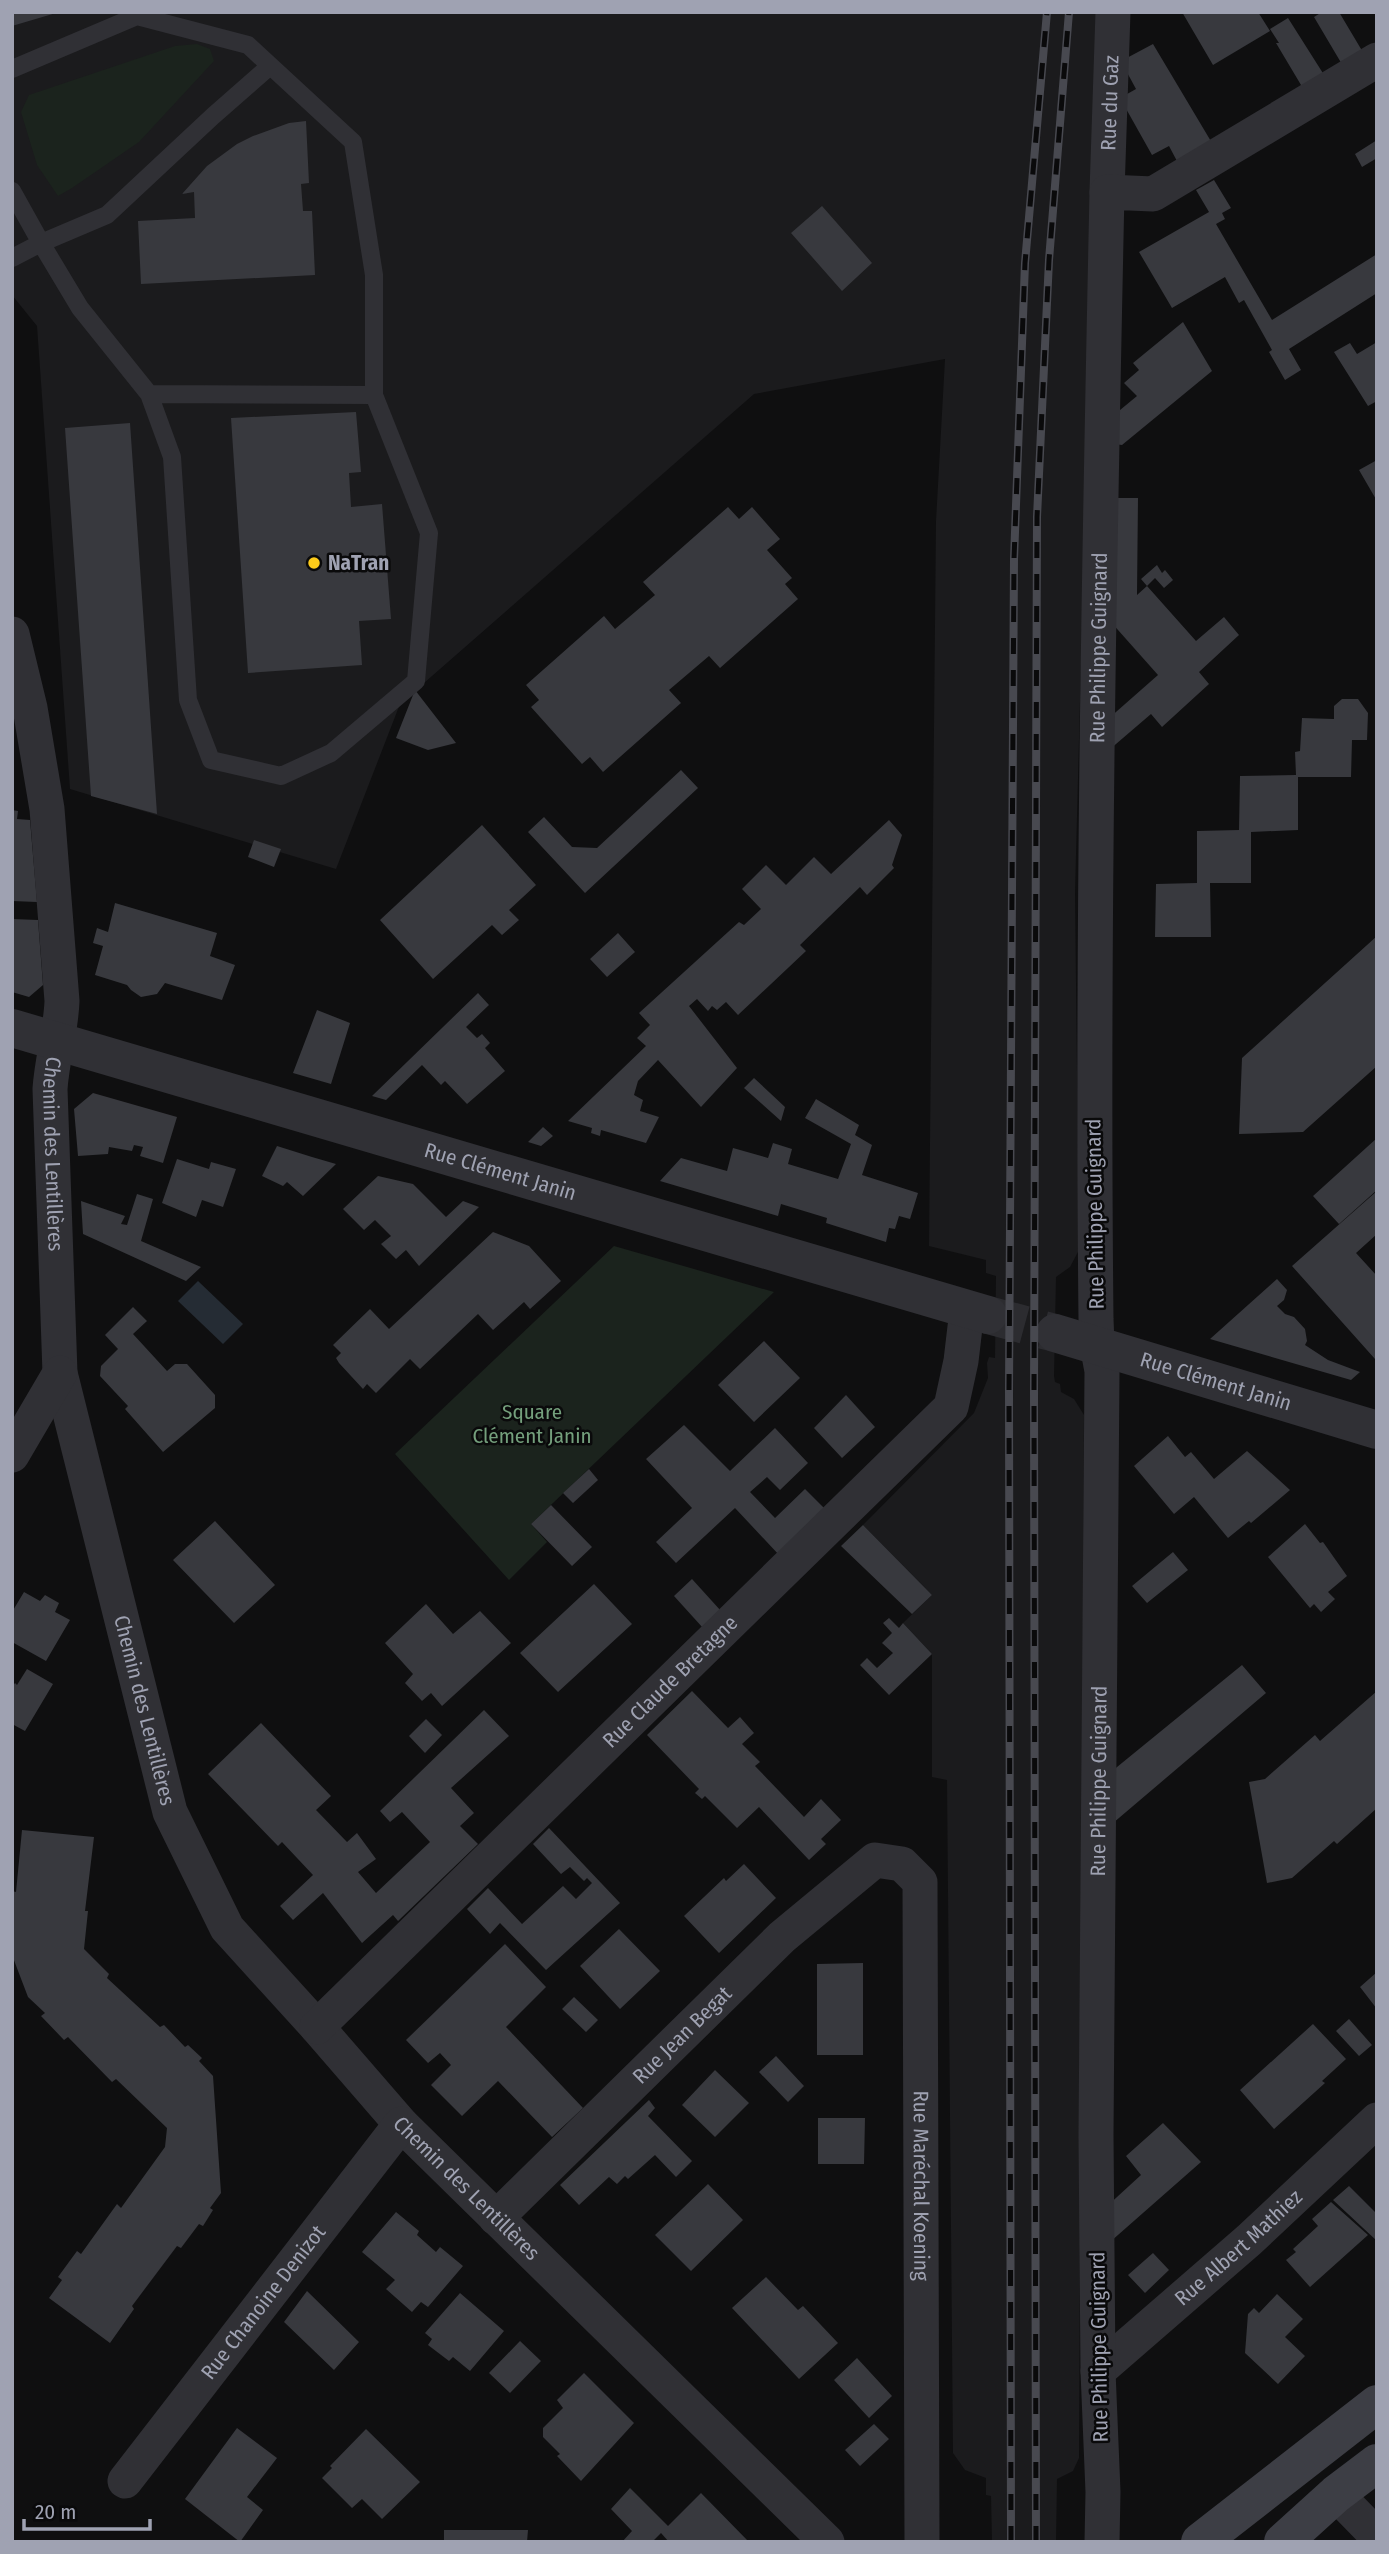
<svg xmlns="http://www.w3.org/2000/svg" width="1389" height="2554" font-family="'Fira Sans Condensed',sans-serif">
  <rect width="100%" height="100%" fill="#0f0f10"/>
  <path fill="#1b1b1d" d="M12,12H1098L1075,893L1079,1250L1070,1267L1056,1277L1054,1376L1055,1382L1060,1384L1061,1392L1074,1399L1084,1415L1079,2458L1073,2471L1057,2479L1056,2542H992L991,2496L986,2495V2478L965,2470L953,2453L947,1780L932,1777V1654L903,1623L932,1595L863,1525L974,1413L988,1378L987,1363L989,1357L995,1358L996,1276L986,1273V1260L929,1246L936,521L945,359L754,394L400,704L336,869L70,789L37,326L12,295Z"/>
  <path fill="#1b231d" d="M197,44L210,49L214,61L139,142L72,188L58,196L37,165L21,112L29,95L175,46Z
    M614,1246L774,1292L531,1524L547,1542L509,1580L395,1454Z"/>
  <path fill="#252c34" d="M198,1281L243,1324L223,1344L178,1301Z"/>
  <path fill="#38393e" d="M12,12H55L56,13L12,26Z
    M1182,12H1258L1270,31L1213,65Z
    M1322,12H1339L1364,54L1343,66L1314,17Z
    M1288,18L1326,78L1304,90L1276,43H1279L1270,29Z
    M1153,44L1212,143L1178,163L1169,146L1152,155L1120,98L1136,89L1123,65V60Z
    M306,121L309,183L301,184L303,211H312L315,275L141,284L138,221L195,218L194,192L182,194L207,166L237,144L253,136L289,123Z
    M1377,140V158L1362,167L1355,154Z
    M1214,180L1231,208L1222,213L1225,219L1216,224L1272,320L1377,254V293L1289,349L1301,370L1285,380L1269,352L1272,350L1244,300L1239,303L1225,277L1172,308L1139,252L1209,212L1196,190Z
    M822,206L872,263L842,291L791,233Z
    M1183,322L1212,371L1122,445L1114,444V415L1137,396L1124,383L1139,370L1133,363Z
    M1377,342V401L1368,406L1334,352L1350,343L1357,354Z
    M356,412L361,472L349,473L351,507L382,504L391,619L359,621L362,665L248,673L231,418Z
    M130,423L157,814L91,796L65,428Z
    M1377,460V501L1359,470Z
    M1112,498H1138L1137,595L1147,586L1196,641L1224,617L1239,635L1199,672L1209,684L1162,727L1151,714L1109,750L1108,719L1158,675L1110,621Z
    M728,507L739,519L752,507L780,539L767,550L792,578L785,584L798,599L720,668L709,656L669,690L681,703L603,772L590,757L582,764L531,707L539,700L526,685L604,616L615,629L655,595L643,582Z
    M1157,565L1162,573L1165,570L1173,580L1164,588L1155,578L1147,586L1141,579Z
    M415,690L456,743L428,750L396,738Z
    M1342,699H1358L1368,713L1367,740H1352L1351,777H1298V830L1251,832V883H1210L1211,937H1155L1156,884L1197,883V831L1239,830L1240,776L1296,775L1295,752L1300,751L1302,718L1334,719V706Z
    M681,770L698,788L585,893L528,832L544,817L572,847L597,848Z
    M12,810L18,811L17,819L30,820L37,902L12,901Z
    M889,820L902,835L892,865L894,868L867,895L860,887L800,945L806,951L738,1015L726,1002L717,1010L712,1006L708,1011L697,999L689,1006L737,1068L701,1107L658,1060L638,1081L634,1095L643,1100L640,1111L659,1117L646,1143L601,1130L600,1136L591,1133L592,1128L568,1121L646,1046L637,1038L650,1025L639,1013L739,922L744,925L761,909L742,889L766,865L786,885L814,857L831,874Z
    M482,825L536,885L509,910L519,920L502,935L492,925L433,979L380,920Z
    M254,840L281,849L274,867L248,857Z
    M115,903L217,933L210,956L235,965L222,1000L165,983L157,994L141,997L131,990L127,985L95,975L103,946L93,943L97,928L108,932Z
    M12,919L38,920L43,985L29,997L12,992Z
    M618,933L635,952L607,977L590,959Z
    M1377,936V1066L1303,1132L1239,1134L1242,1058Z
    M478,993L489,1005L466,1027L477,1038L482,1034L490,1043L485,1048L505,1071L467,1104L445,1081L441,1085L422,1065L386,1100L372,1096Z
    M317,1010L350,1023L331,1084L293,1073Z
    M754,1078L785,1107L781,1121L744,1088Z
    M93,1093L177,1117L163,1163L140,1156L143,1147L134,1145L132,1151L109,1147L108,1154L78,1156L74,1109Z
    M816,1099L859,1125L855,1135L872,1145L862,1175L918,1193L910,1219L899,1216L895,1229L889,1228L886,1242L826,1223L827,1218L781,1204L778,1216L660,1181L681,1158L727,1171L733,1148L768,1158L773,1143L792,1149L788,1164L838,1179L851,1144L805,1118Z
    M543,1127L553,1136L541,1146L528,1142Z
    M1377,1138V1190L1339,1224L1313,1196Z
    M277,1146L312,1157L336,1164L303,1196L287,1182L283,1186L262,1176Z
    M177,1159L209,1169L211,1162L236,1169L223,1207L202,1200L196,1217L162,1203Z
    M378,1176L413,1184L446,1217L463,1201L479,1207L419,1266L406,1250L396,1259L381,1244L391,1236L375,1220L364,1230L343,1209Z
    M1377,1191V1234L1356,1253L1377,1276L1375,1359L1292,1266Z
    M137,1194L153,1199L141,1241L201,1267L186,1281L83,1234L81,1201L125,1216L121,1224L127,1225Z
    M493,1232L529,1246L561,1281L530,1309L524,1302L493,1330L478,1314L420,1369L410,1359L376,1393L367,1384L363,1389L339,1363L336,1358L341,1353L333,1345L370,1309L389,1329Z
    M1277,1279L1287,1290L1284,1300L1277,1306L1285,1314L1294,1317L1305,1329L1307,1341L1305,1345L1328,1360L1360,1372L1351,1380L1210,1339Z
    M133,1307L147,1321L133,1334L167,1371L175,1364H187L215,1395V1408L163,1452L125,1409L128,1406L100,1376L101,1366L118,1349L105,1335Z
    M764,1341L800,1378L754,1422L718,1385Z
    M846,1395L875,1427L842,1458L814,1428Z
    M684,1425L730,1471L775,1428L808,1463L780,1490L767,1477L750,1492L775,1518L805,1489L826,1510L780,1556L735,1508L676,1563L656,1542L692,1508L646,1459Z
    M1168,1436L1185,1457L1191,1452L1214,1479L1247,1451L1290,1490L1251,1523L1249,1521L1228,1538L1194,1497L1174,1514L1134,1466Z
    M589,1469L598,1480L573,1503L563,1493Z
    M551,1505L592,1547L572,1566L531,1524Z
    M215,1521L275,1585L234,1623L173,1560Z
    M1305,1524L1320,1543L1323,1542L1347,1576L1328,1592L1335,1599L1321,1612L1314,1604L1310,1608L1268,1557Z
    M863,1525L932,1595L912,1614L841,1546Z
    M1173,1552L1188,1570L1147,1603L1132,1586Z
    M692,1579L721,1611L703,1628L674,1596Z
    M594,1584L632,1624L558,1692L520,1653Z
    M24,1592L40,1601L45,1595L59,1603L55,1612L70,1620L46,1661L12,1642V1612Z
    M426,1604L453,1634L480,1611L511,1643L442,1706L431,1693L422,1701L405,1683L413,1674L385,1643Z
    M889,1618L899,1628L903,1623L932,1654L889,1695L860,1665L867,1658L877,1668L893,1653L882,1643L892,1633L883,1623Z
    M1242,1665L1266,1693L1106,1829V1776Z
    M27,1669L53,1684L25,1731L12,1724V1687L15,1683L17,1685Z
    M692,1691L728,1728L740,1717L754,1733L742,1744L760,1762L755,1766L804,1817L821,1799L841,1820L821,1839L826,1844L809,1860L759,1807L737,1828L705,1796L702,1799L695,1793L699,1789L647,1735Z
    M1377,1691V1808L1337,1844L1334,1841L1292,1878L1267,1883L1249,1782L1265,1779L1315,1735L1320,1741Z
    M484,1710L509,1736L451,1788L474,1813L460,1826L478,1844L398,1921L393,1915L362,1943L323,1893L293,1920L280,1906L313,1875L282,1842L278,1846L208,1774L261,1723L331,1796L316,1810L347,1842L357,1833L376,1859L358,1872L376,1893L430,1842L402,1812L390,1822L380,1811Z
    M426,1719L442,1735L425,1753L409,1736Z
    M549,1828L620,1903L546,1970L500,1923L490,1934L467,1909L488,1888L522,1924L563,1886L576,1899L592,1883L587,1878L584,1881L570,1867L561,1874L533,1844Z
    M22,1830L94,1837L85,1911H88L84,1949L109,1974L107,1978L160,2027L164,2025L185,2047L188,2045L202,2058L199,2061L213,2076L221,2193L210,2208L213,2210L203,2226L199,2224L181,2248L177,2246L132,2306L134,2309L110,2343L49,2298L62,2280L58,2277L77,2251L81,2254L117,2204L121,2208L165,2147L167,2128L116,2079L112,2082L68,2037L64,2040L41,2016L45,2013L28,1997L12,1955V1891L16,1892Z
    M744,1864L776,1898L719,1953L684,1916L724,1878L726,1881Z
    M619,1929L660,1971L620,2009L580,1966Z
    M505,1944L546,1987L506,2027L583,2108L552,2137L498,2081L462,2116L431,2085L451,2065L440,2053L428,2063L406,2040Z
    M863,1963V2055H817V1964Z
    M1377,1972V2009L1360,1987Z
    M574,1997L598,2020L586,2032L562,2009Z
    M1349,2019L1372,2045L1359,2056L1336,2031Z
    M1313,2024L1346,2059L1322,2081L1325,2083L1274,2129L1240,2090Z
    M776,2056L804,2086L788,2102L759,2072Z
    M715,2070L749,2103L715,2137L682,2105Z
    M649,2100L655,2108L648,2116L692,2161L676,2177L655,2155L628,2179L625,2176L617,2184L609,2177L579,2205L560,2185Z
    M818,2118H865L864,2164H818Z
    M1163,2123L1201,2162L1110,2242L1105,2208L1141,2175L1126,2156Z
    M708,2184L743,2220L691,2271L655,2235Z
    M1349,2186L1377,2214V2241L1333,2200Z
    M1331,2202L1368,2235L1310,2287L1286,2260L1296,2252L1293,2249L1318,2226L1312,2219Z
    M396,2212L419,2231L417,2235L436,2252L440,2247L463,2266L428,2307L421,2302L412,2312L386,2289L395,2280L362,2252Z
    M1153,2253L1169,2270L1145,2293L1128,2275Z
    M766,2277L798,2310L803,2306L838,2343L799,2379L732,2308Z
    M307,2291L359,2342L334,2370L284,2322Z
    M460,2293L504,2331L470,2371L453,2357L449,2361L428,2345L432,2339L425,2333Z
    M1277,2294L1303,2319L1285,2337L1305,2356L1278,2384L1245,2353L1248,2314L1254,2308L1259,2313Z
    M520,2341L541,2361L510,2393L489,2373Z
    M857,2358L892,2396L869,2418L834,2380Z
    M584,2373L634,2423L581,2481L557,2456L560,2454L543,2437V2428L563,2408L557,2400Z
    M874,2424L889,2439L860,2466L845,2450Z
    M237,2428L277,2458L247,2497L263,2510L240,2542L185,2499Z
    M366,2429L420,2482L382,2519L362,2499L352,2508L322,2478L332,2468L330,2466Z
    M630,2488L668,2526L701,2493L749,2542H669L661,2533L652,2542H622L632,2531L611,2509Z
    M444,2530H528L527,2542H444Z"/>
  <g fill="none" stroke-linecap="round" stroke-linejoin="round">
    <path stroke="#2c2c30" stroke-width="38" stroke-dasharray="38 19" stroke-linecap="butt" d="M988,1315L1055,1333"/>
    <path stroke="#303035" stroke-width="18" d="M12,69L137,16L248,45L353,142L374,275V395L429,533L416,681L331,753L281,776L211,760L188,700L172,457L149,394L80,308L41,243L107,215L213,116L270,66
      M12,191L41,243L12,258
      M149,394L374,395"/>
    <g stroke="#303035" stroke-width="35">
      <path id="s1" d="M1107,192L1113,12"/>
      <path id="s2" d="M12,634L30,708L47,809L62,1001C61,1030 52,1059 50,1089L60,1373L170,1812L227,1928L317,2027L401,2124L827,2542"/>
      <path d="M12,1455L60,1373"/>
      <path id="s3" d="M317,2027L951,1407L961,1361L967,1310"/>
      <path id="s4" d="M496,2218L782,1937L875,1860L902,1864L920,1882L922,2542"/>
      <path id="s5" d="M1098,2371L1249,2240L1377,2120"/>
      <path id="s6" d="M125,2481L401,2124"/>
      <path d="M1336,2494L1377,2536"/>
      <path id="s7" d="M1102,2542L1103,2492L1098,2371L1096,2135L1102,1371L1097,1344L1096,1319C1092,943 1099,568 1107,192L1153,194L1377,60"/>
    </g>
    <g stroke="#303035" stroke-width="38">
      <path id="s8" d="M12,1028L988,1315"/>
      <path id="s9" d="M1055,1333L1377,1430"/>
    </g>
    <path stroke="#3d3e45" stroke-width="38" d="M1200,2542L1377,2404
      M1283,2542L1336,2494L1377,2463"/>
    <defs>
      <path id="rail" d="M1011,2542L1009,1391L1014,559L1025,263L1047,12
        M1036,2542L1034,1393L1037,517L1049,260L1069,12"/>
    </defs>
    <use href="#rail" stroke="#484950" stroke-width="8"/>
    <use href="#rail" stroke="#0a0a0b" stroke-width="5" stroke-dasharray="16" stroke-linecap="butt"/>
  </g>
  <circle fill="#fdcb1a" stroke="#0a0a0b" stroke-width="2.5" cx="314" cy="563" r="7"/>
  <g text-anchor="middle" stroke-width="5" stroke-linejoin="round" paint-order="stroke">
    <g font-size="21" fill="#9fa2b2" stroke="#0a0a0b">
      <text dy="7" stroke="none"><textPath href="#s1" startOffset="89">Rue du Gaz</textPath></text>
      <text dy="7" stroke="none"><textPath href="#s7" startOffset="1895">Rue Philippe Guignard</textPath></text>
      <text dy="7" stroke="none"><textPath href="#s2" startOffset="525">Chemin des Lentillères</textPath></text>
      <text dy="7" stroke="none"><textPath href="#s8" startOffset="509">Rue Clément Janin</textPath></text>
      <text transform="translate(1095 1214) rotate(-91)" y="7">Rue Philippe Guignard</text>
      <text dy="7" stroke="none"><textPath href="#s9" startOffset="168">Rue Clément Janin</textPath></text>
      <text dy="7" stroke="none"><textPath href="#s3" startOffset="494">Rue Claude Bretagne</textPath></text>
      <text dy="7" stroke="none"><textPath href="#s2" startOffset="1092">Chemin des Lentillères</textPath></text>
      <text dy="7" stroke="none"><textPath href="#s7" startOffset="761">Rue Philippe Guignard</textPath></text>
      <text dy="7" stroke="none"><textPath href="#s4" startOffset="261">Rue Jean Begat</textPath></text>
      <text dy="7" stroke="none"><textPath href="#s4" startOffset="878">Rue Maréchal Koening</textPath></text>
      <text dy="7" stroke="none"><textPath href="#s2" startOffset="1680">Chemin des Lentillères</textPath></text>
      <text dy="7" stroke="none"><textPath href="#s5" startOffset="187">Rue Albert Mathiez</textPath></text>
      <text dy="7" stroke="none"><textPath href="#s6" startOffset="226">Rue Chanoine Denizot</textPath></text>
      <text transform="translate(1099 2347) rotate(-91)" y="7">Rue Philippe Guignard</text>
    </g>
    <g font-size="21" font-weight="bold" fill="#9fa2b2" stroke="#0a0a0b" text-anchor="start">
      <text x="328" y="570">NaTran</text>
    </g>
    <g font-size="21" fill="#749f7c" stroke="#0a0a0b">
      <text x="532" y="1419">Square<tspan x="532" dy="24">Clément Janin</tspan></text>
    </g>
  </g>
  <rect width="1389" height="2554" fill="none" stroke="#9fa2b2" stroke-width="28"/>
  <path d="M24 2519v10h126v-10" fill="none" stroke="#9fa2b2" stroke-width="3.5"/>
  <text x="35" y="2519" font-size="21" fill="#9fa2b2" stroke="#0a0a0b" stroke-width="5" paint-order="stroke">20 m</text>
</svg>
